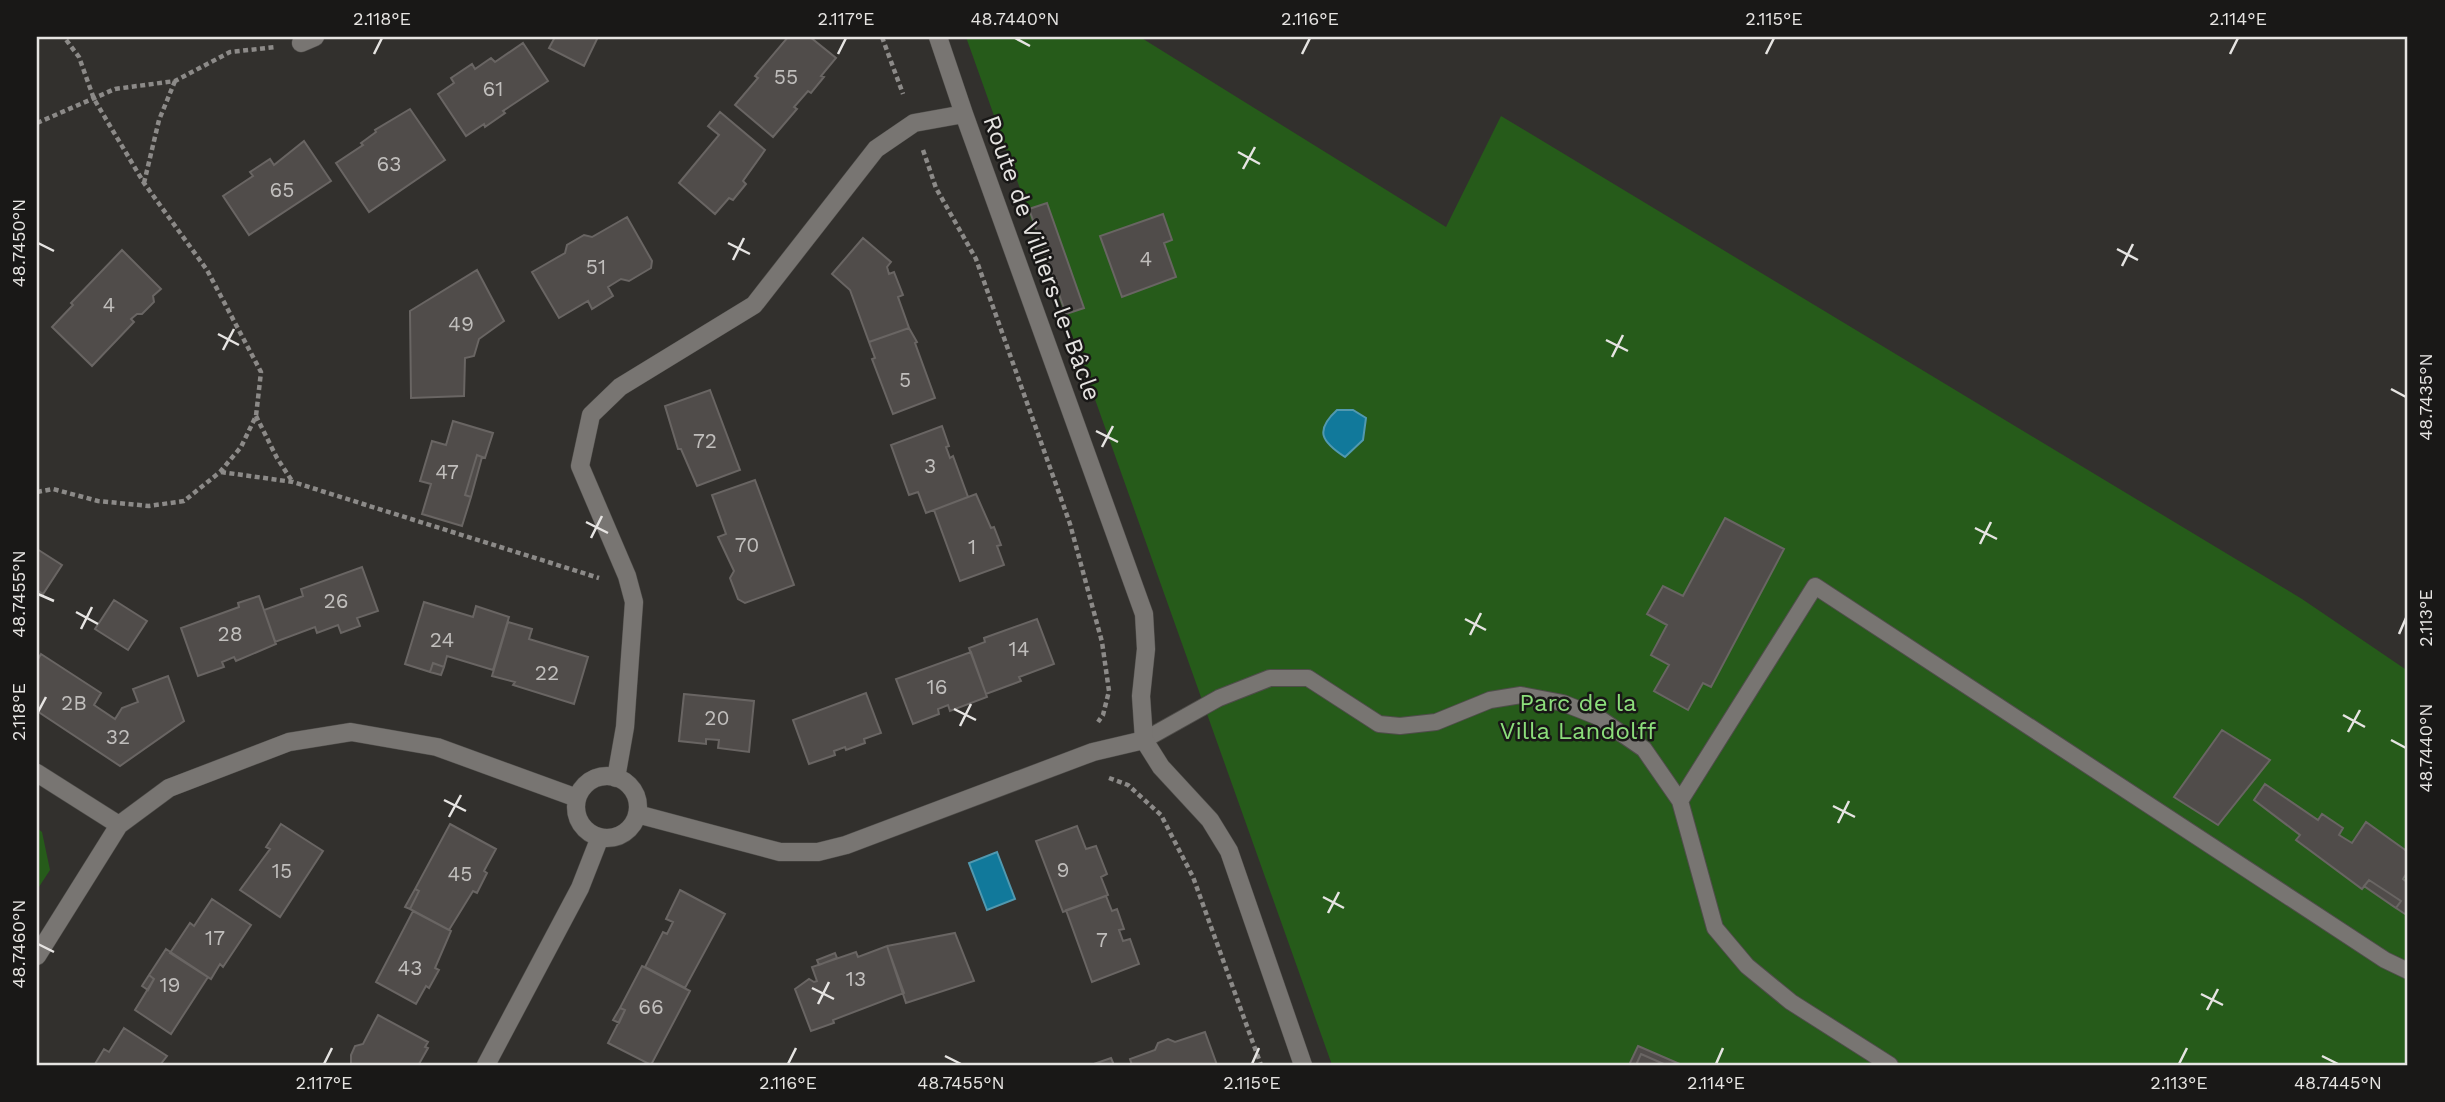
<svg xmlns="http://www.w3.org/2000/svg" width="2445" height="1102" font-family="'Work Sans',sans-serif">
  <rect width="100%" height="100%" fill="#32302d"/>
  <path fill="#265b1a" d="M966,37H1140L1446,227L1501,116L2302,599L2408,671V1065H1332Z
    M37,828L42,832L50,870L37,890Z"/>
  <path fill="#11799b" stroke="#5199b0" stroke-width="2" d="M1337,410H1353L1366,418L1363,440L1345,457C1322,442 1314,431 1337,410Z
    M997,852L1015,899L987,910L969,863Z"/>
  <path fill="#504c4a" stroke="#696563" stroke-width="2" d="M555,37H598L584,66L549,48Z
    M788,37H810L836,58L821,76L824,77L811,93L808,91L794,107L797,109L773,137L735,105L758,78L755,76Z
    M523,43L548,81L503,111L505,113L485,127L484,124L466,136L438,94L454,83L451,78L472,64L475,69L491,58L495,62Z
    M410,109L445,160L369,212L336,163L363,145L361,143L376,132L375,130Z
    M720,112L765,150L743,181L746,184L733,200L729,198L715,214L679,183L719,135L708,126Z
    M304,141L331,181L249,235L223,196L253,176L250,172L270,159L274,165Z
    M1047,203L1084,308L1066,314L1029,209Z
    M1163,214L1172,240L1164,243L1176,277L1122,297L1100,236Z
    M627,217L652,261L651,268L629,281L621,279L608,287L613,296L592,309L588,301L559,318L532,272L565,253L567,245L584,235L592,237Z
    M863,238L891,262L887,267L889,274L894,272L903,295L898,297L909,328L869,342L850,290L832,274Z
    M122,250L161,289L153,296L154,302L142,314H137L131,319L134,322L92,366L52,327L73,305L71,303Z
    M477,270L504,321L479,339L474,356L465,358L464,396L411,398L410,311Z
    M909,328L917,342L915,343L935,398L893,414L872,359L875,358L869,342Z
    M710,390L740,470L697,486L681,449H678L665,406Z
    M453,421L493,433L485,458L477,455L465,495L471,497L462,526L422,514L431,484L420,481L432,441L446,445Z
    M942,426L949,446L946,447L950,458L953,456L968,497L926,513L918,492L909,495L891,445Z
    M477,455L482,457L471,497L465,495Z
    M755,480L794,585L745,603L738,599L730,578L734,571L718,537L726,534L712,495Z
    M976,494L991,528L994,527L1001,545L997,546L1004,565L960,581L934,510Z
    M1725,518L1784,549L1711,687L1703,683L1688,710L1654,691L1669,665L1651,655L1667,625L1647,614L1663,586L1683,596Z
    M37,549L62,565L43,594L37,590Z
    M362,567L378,611L357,618L360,626L341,633L338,625L317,633L315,627L275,642L264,610L303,596L301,589Z
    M259,596L276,644L236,661L234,657L222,662L224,667L198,676L181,628L239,607L238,603Z
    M114,600L147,621L128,650L95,629Z
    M424,602L473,617L476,606L509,617L493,670L447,656L444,667L433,663L430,672L405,664Z
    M1037,619L1054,664L1019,677L1021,681L986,694L969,648L985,642L984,638Z
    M508,622L532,629L529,639L588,657L574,704L513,685L515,682L492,676Z
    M971,652L987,697L950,711L948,705L938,709L939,714L913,724L896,679Z
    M41,654L101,693L94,705L115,719L122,708L138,702L133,689L168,676L184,721L120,766L37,711V661Z
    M433,663L444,667L441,675L430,672Z
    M866,693L881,733L864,739L865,743L846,750L845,747L834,751L835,755L809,764L793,720Z
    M684,694L754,701L749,752L718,748L719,740L706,739V744L679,741Z
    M2222,730L2270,760L2218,825L2174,797Z
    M2265,784L2318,820L2322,814L2343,828L2339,835L2352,843L2366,822L2408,852V871L2403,879L2408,883V916L2396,908L2401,901L2369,880L2362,889L2296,840L2300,835L2254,800Z
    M281,824L323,851L280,917L240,890L270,849L266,847Z
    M450,824L496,849L484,871L487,873L477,893L473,891L449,930L410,909L419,891L415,889Z
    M1077,826L1086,849L1096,846L1107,874L1101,877L1108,895L1063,912L1036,841Z
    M2369,880L2401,901L2396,908L2364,886Z
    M415,889L419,891L410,909L405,907Z
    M680,890L725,914L685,988L645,967L663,932L667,934L673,922L666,919Z
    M1106,896L1112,911L1117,909L1124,929L1119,930L1123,941L1130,939L1139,964L1092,982L1066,910Z
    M212,899L251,925L223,967L220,964L211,979L170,953L190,923L194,926Z
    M413,911L451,931L435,968L439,970L429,988L426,986L416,1004L376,982Z
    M955,933L974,981L906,1003L887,946Z
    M887,946L904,993L833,1020L834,1023L811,1031L795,989L809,979L814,982L817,981L812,967L856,952L858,957Z
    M166,949L208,977L171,1034L135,1010L154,979L149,975Z
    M835,953L837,958L819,965L817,960Z
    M642,966L690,991L651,1065L608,1043L625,1010L620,1008Z
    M149,975L154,979L148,990L142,986Z
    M620,1008L625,1010L619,1023L613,1020Z
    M378,1015L428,1042L425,1047L428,1048L419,1064L351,1065V1055L355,1046L363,1044Z
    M124,1028L167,1056L160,1065L95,1064L104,1049L109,1052Z
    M1205,1032L1217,1065H1132L1130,1059L1155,1050L1158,1043L1168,1039L1175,1042Z
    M1638,1046L1682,1065H1666L1641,1054L1636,1065H1629Z
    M1641,1054L1666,1065H1636Z
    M1111,1058L1114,1065H1091Z"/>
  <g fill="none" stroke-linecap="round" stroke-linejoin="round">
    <defs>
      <path id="service" d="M1144,740L1219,698L1270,678H1308L1379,724L1400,726L1436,722L1490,700L1521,695L1563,703L1596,716L1644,749L1680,801
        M1890,1065L1791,1002L1747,966L1715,928L1680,801L1815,586L2385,960L2408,971"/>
      <path id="minor" d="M938,37L964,114L1144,614L1146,649L1141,696L1144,740L1161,767L1210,820L1229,851L1303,1065
        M301,43L315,37
        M37,773L119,825
        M576 807a31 31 0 1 1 62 0a31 31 0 1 1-62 0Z
        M616,778L625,727L634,602L627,576L580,466L591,415L620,387L754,305L876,149L914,123L964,114
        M637,814L780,852H818L846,845L1093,752L1144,740
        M37,956L119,825L169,788L289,742L351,732L437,747L577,798
        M486,1065L580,888L600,837"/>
    </defs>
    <use href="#service" stroke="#4f4d4a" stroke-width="18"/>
    <use href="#minor" stroke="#4f4d4a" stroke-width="19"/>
    <path stroke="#8c8a88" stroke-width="4.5" stroke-dasharray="5 3.5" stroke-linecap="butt" d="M882,37L903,94
      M37,123L115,89L175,81L230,52L276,47
      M923,150L936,188L976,259L1070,524L1102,642L1109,691L1103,715L1098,722
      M144,183L159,120L175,81
      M256,416L277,458L292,481
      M221,472L293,482L599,578
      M37,492L53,489L98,501L149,506L184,501L220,472L241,447L256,416L261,372L207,270L144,183L94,99L79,57L64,37
      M1109,778L1128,785L1161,815L1193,877L1261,1065"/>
    <use href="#service" stroke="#787572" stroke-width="16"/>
    <use href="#minor" stroke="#787572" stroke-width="18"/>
  </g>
  <path fill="none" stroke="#e6e4e2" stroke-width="2.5" d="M1015,38L1030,46M374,54L382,38M838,54L846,38M1302,54L1310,38M1766,54L1774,38M2230,54L2238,38M1238,152L1260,164M1243,169L1255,147M38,243L54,251M728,243L750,254M2117,249L2138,260M733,260L744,238M2122,266L2133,244M218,334L239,345M1606,340L1628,351M223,350L234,329M1612,357L1623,335M2391,389L2406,397M1096,431L1118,442M1102,447L1113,426M586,522L608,533M1975,528L1997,539M591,538L602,516M1980,544L1991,522M38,594L54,601M76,612L98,624M1465,619L1486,630M81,629L92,607M2399,634L2406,618M1470,635L1481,613M954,709L976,720M38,712L46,697M2343,715L2365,727M960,726L971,704M2348,732L2360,710M2391,740L2406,748M444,800L466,811M1833,806L1855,817M449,817L461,795M1838,823L1849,801M1323,897L1344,908M1328,913L1339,892M38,944L54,952M812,988L834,999M2201,994L2223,1005M818,1004L829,982M2207,1010L2218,989M945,1056L961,1064M2322,1056L2338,1064M324,1064L332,1048M788,1064L796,1048M1252,1064L1259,1048M1716,1064L1723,1048M2179,1064L2187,1048"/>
  <g text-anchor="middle" stroke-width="5" stroke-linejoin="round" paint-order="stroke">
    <g font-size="21" fill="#c0bebc">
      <text x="786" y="84">55</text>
      <text x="493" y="96">61</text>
      <text x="389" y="171">63</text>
      <text x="282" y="197">65</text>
      <text x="1146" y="266">4</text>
      <text x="596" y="274">51</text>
      <text x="109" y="312">4</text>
      <text x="461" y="331">49</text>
      <text x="905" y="387">5</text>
      <text x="705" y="448">72</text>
      <text x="930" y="473">3</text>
      <text x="447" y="479">47</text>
      <text x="747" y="552">70</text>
      <text x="972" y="554">1</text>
      <text x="336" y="608">26</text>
      <text x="230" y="641">28</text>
      <text x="442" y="647">24</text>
      <text x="1019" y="656">14</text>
      <text x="547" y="680">22</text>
      <text x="937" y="694">16</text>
      <text x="74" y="710">2B</text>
      <text x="717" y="725">20</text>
      <text x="118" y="744">32</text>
      <text x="1063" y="877">9</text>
      <text x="282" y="878">15</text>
      <text x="460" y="881">45</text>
      <text x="215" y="945">17</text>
      <text x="1102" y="947">7</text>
      <text x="410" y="975">43</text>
      <text x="856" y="986">13</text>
      <text x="170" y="992">19</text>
      <text x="651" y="1014">66</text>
    </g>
    <g font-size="24" fill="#e6e4e2" stroke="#191817">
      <text transform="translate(1042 258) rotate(70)" y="8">Route de Villiers-le-Bâcle</text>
    </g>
    <g font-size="24" fill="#8cde7b" stroke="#191817">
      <text x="1578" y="711">Parc de la<tspan x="1578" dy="28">Villa Landolff</tspan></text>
    </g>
  </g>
  <rect width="2445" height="1102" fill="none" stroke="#191817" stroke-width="77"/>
  <rect x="38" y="38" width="2368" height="1026" fill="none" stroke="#e6e4e2" stroke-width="2.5"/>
  <g font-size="18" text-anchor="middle" fill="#e6e4e2">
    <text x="382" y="25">2.118°E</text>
    <text x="846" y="25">2.117°E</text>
    <text x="1015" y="25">48.7440°N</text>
    <text x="1310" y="25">2.116°E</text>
    <text x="1774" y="25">2.115°E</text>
    <text x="2238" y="25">2.114°E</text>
    <text transform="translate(19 243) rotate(-90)" y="6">48.7450°N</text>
    <text transform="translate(2426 397) rotate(-90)" y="6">48.7435°N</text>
    <text transform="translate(19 594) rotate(-90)" y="6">48.7455°N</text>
    <text transform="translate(2426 618) rotate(-90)" y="6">2.113°E</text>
    <text transform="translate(19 712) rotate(-90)" y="6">2.118°E</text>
    <text transform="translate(2426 748) rotate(-90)" y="6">48.7440°N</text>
    <text transform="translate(19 944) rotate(-90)" y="6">48.7460°N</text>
    <text x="324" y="1089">2.117°E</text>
    <text x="788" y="1089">2.116°E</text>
    <text x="961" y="1089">48.7455°N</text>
    <text x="1252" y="1089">2.115°E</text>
    <text x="1716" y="1089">2.114°E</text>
    <text x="2179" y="1089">2.113°E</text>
    <text x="2338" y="1089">48.7445°N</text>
  </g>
</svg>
